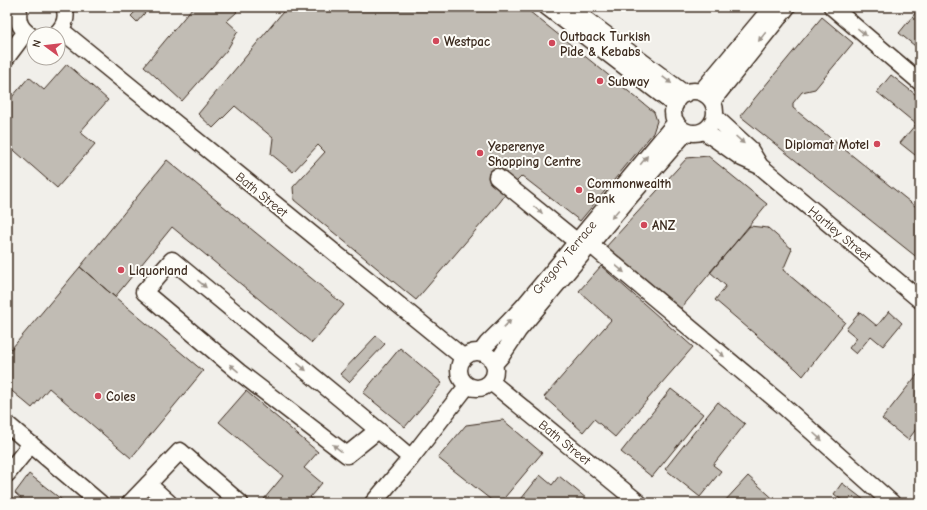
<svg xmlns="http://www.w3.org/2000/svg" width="927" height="510" font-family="'Comic Neue',sans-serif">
  <rect width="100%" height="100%" fill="#f1efea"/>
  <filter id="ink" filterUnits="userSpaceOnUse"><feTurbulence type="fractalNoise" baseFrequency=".025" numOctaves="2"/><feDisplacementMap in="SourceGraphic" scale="8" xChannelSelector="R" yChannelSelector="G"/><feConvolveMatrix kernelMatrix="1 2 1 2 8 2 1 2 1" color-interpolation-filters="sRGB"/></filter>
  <g filter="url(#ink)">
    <path fill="#c1bcb4" stroke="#3b2a1e" d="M133,7H150L137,22L131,16L137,10Z
      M193,7H204L206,9L208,7H232L237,12L227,21L238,31L227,50L182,101L144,66Z
      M287,7H524L654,112L657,121L653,133L580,221L522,176L510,188L500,202L416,300L294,200L293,187L325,152L318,145L293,172L271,154L273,138L235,106L213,128L198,114Z
      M912,7H920V50L899,33L917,11Z
      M7,9L11,12L8,31L7,33Z
      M822,17L853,43L815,89L802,92L793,103V108L920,210L919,259L740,116Z
      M67,64L108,100L80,132L95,144L57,188L7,144V103L29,77L44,90Z
      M891,75L920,98V159L900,143L916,124L877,92Z
      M708,156L767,204L678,312L605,248L687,158Z
      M167,160L344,305L312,343L172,227L115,297L80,267Z
      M750,226L768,228L792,249L783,270L845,322L803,376L796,369L715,300L726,286L710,272Z
      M601,266L693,347L615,437L594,419L583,432L544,397L611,320L579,291Z
      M80,267L115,297L203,371L131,458L49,388L32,408L7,387V354Z
      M889,311L902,323L883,346L871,336L856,354L849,348L857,338L846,329L860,312L877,326Z
      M376,336L385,344L349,382L340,374Z
      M400,348L442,383L405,427L363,393Z
      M920,371V424L908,440L882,419Z
      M671,389L703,414L652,477L621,452Z
      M246,391L318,452L304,468L322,483L310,497L317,503H269L264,499L283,476L219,422Z
      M718,402L745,424L713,465L721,471L700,497L665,469Z
      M503,420L542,453L500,503H495L438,458L466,425Z
      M29,474L66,503H26L15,493Z
      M540,475L552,485L559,476L592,503H518Z
      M748,476L778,503H723Z
      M842,483L868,503H843L844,502L834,494Z"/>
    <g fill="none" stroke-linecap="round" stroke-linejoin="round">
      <defs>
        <path id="minor" d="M19,7C16,23 21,30 34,38
          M547,7L675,105
          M569,7L685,94
          M832,7L920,82
          M61,30L464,358
          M56,34C64,27 68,17 64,7
          M7,57L25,33
          M673 112a21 21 0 1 1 42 0a21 21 0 1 1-42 0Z
          M701,92L772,7
          M712,101L787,7
          M715,117L749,148L760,166
          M704,131L742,158L760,166L920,300
          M497,177L576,241
          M590,244L781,404L892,503
          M459 370a18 18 0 1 1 36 0a18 18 0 1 1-36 0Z
          M481,352L487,344L508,323L523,307L676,122
          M494,364L502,355L518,331L628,199L686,132
          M491,382L639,503
          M7,424L100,503
          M378,430L347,455L239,372L144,292L172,260L378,430L411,458
          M7,474L31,444
          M148,484L169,503
          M130,503L180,451L240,503
          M373,503L411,458L467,386"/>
      </defs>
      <use href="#minor" stroke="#3b2a1e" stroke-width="19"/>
      <use href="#minor" stroke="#fdfcf7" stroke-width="16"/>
    </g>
    <defs><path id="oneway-solid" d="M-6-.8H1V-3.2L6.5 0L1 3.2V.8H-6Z"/></defs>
    <g fill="#9c938a">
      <use href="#oneway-solid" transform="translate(862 32) rotate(40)"/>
      <use href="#oneway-solid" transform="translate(762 37) rotate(129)"/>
      <use href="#oneway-solid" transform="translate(667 80) rotate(37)"/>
      <use href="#oneway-solid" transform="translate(740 140) rotate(42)"/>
      <use href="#oneway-solid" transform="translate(644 160) rotate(-51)"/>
      <use href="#oneway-solid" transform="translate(538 210) rotate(39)"/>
      <use href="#oneway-solid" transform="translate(615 214) rotate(130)"/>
      <use href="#oneway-solid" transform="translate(620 269) rotate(40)"/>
      <use href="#oneway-solid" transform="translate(202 284) rotate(40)"/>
      <use href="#oneway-solid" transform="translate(507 324) rotate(-47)"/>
      <use href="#oneway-solid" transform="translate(720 353) rotate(40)"/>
      <use href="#oneway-solid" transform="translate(302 367) rotate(40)"/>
      <use href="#oneway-solid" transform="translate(234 368) rotate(-140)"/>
      <use href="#oneway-solid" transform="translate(818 437) rotate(42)"/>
      <use href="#oneway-solid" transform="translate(337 448) rotate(-142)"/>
    </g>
  </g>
  <g fill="#d1495b" stroke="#fdfcf7" stroke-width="1.5">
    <circle cx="436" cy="41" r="4"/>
    <circle cx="552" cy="43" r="4"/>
    <circle cx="600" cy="81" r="4"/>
    <circle cx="877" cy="144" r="4"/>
    <circle cx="480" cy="153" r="4"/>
    <circle cx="579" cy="190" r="4"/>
    <circle cx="644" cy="225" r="4"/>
    <circle cx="121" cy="270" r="4"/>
    <circle cx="98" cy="396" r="4"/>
  </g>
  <g text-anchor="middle" stroke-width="4" stroke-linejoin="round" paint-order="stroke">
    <g font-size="13" font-weight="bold" fill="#3b2a1e" stroke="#fdfcf7" text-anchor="start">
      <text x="560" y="41">Outback Turkish<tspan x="560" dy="15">Pide &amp; Kebabs</tspan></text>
      <text x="444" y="46">Westpac</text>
      <text x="608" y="86">Subway</text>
      <text x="869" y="149" text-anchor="end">Diplomat Motel</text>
      <text x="488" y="151">Yeperenye<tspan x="488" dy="15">Shopping Centre</tspan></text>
      <text x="587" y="188">Commonwealth<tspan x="587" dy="15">Bank</tspan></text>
      <text x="652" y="230">ANZ</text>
      <text x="129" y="275">Liquorland</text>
      <text x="106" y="401">Coles</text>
    </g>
    <g font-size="13" fill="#3b2a1e" stroke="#fdfcf7">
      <text transform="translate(262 194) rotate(39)" y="5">Bath Street</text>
      <text transform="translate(840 233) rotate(40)" y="5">Hartley Street</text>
      <text transform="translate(564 257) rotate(-50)" y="5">Gregory Terrace</text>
      <text transform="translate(565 442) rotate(39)" y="5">Bath Street</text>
    </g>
  </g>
  <rect width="927" height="510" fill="none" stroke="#fdfcf7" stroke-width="24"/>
  <rect x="12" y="12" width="903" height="486" fill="none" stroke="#3b2a1e" stroke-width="1.5" filter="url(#ink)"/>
  <g transform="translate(46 46) rotate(285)"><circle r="19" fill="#fdfcf7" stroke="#afa8a0"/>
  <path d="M0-3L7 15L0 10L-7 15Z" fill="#d1495b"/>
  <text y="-6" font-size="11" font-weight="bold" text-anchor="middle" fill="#3b2a1e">N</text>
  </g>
</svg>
